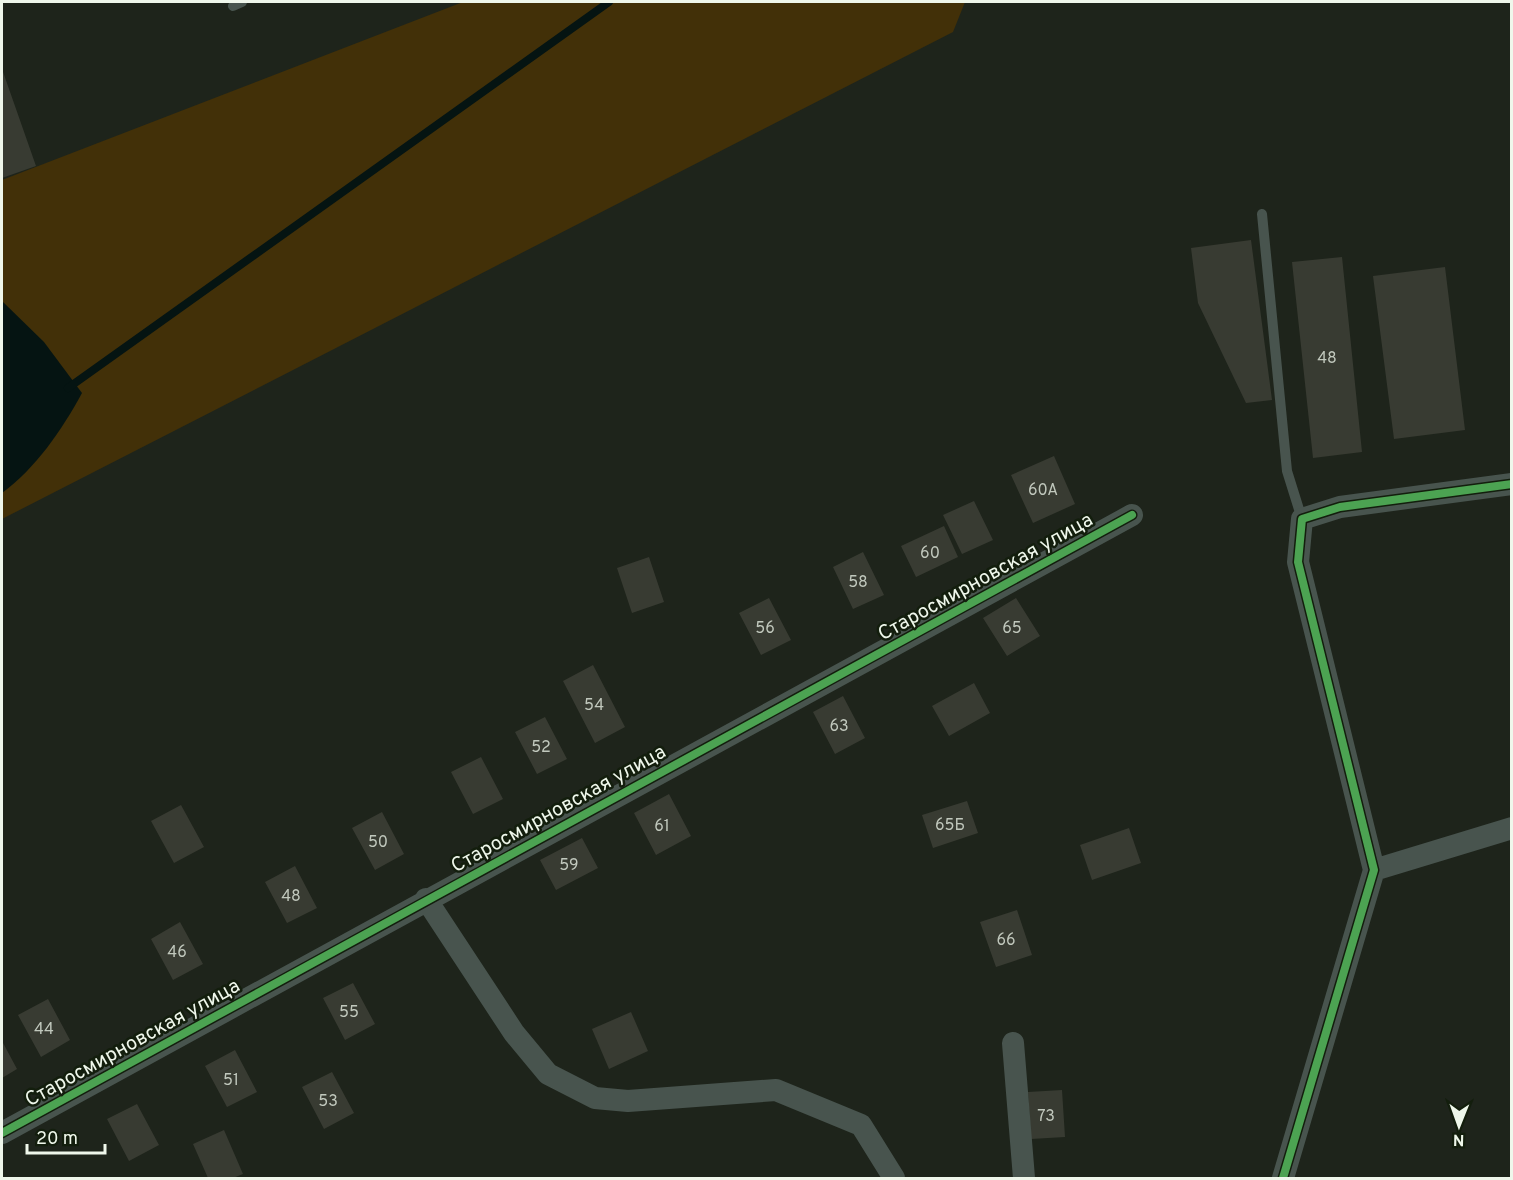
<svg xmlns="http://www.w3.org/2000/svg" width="1513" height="1180" font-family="Overpass,sans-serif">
  <rect width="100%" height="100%" fill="#1e241b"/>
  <path fill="#423008" d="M463,2H965L953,32L2,519V180Z"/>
  <path fill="#051412" d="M2,301L44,342L82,393C62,430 35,469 2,493Z"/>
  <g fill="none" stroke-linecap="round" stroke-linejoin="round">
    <path stroke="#051412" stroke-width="8" d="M68,388L609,2"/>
  </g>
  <path fill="#383b32" d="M2,69L36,166L2,178Z
    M1251,240L1272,400L1246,403L1198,303L1191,248Z
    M1342,257L1362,452L1313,458L1292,262Z
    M1445,267L1465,430L1394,439L1373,276Z
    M1054,456L1075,504L1033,523L1011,475Z
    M974,501L993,540L962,554L943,515Z
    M944,526L958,557L916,577L901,546Z
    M863,552L884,595L853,609L833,567Z
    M649,557L664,602L632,613L617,568Z
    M769,598L791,640L761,655L739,613Z
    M1016,598L1040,636L1007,656L983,618Z
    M593,665L625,727L595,743L563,681Z
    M974,683L990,713L949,736L932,706Z
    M843,696L865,738L835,754L813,712Z
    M545,717L567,759L537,774L515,732Z
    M481,757L503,799L473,814L451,772Z
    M669,794L691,836L656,855L634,813Z
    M967,801L978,833L933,848L922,815Z
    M181,805L204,847L174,863L151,821Z
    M382,812L404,854L375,870L352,828Z
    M1129,828L1141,863L1092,880L1080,845Z
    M582,838L598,868L556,890L540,860Z
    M295,866L317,908L287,923L265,882Z
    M1017,910L1032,955L996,967L980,922Z
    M180,922L203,964L173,980L151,939Z
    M353,983L375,1024L345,1040L323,998Z
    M48,999L70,1040L41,1057L18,1015Z
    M631,1012L648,1051L609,1069L592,1029Z
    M2,1041L17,1069L2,1078Z
    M235,1050L257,1092L227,1107L205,1066Z
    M332,1072L354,1113L324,1129L302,1087Z
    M1062,1090L1065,1137L1031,1139L1028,1092Z
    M137,1104L159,1145L129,1161L107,1119Z
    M224,1130L243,1174L233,1178H208L193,1144Z"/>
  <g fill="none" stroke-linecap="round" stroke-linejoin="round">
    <path stroke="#48544e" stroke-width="10" d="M233,6L242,2
      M1262,214L1287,471L1302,519"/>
    <path stroke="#48544e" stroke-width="22" d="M1374,870L1512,828
      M426,899L514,1033L548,1074L595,1098L628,1101L776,1090L861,1125L894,1178
      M1013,1043L1024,1178
      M2,1133L1132,515
      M1283,1178L1374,870L1298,562L1302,519L1340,507L1512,484"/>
    <defs>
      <path id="cycleway" d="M2,1133L1132,515
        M1283,1178L1374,870L1298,562L1302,519L1340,507L1512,484"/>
    </defs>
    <use href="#cycleway" stroke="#131e0d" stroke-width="11"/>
    <use href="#cycleway" stroke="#4ca352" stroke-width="8"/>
  </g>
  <g text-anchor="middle" stroke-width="5" stroke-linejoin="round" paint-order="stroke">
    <g font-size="16" fill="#c1c8bd">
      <text x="1327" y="363">48</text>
      <text x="1043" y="495">60А</text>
      <text x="930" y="558">60</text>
      <text x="858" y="587">58</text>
      <text x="765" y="633">56</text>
      <text x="1012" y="633">65</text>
      <text x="594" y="710">54</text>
      <text x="839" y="731">63</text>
      <text x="541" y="752">52</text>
      <text x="950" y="830">65Б</text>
      <text x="662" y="831">61</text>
      <text x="378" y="847">50</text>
      <text x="569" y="870">59</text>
      <text x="291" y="901">48</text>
      <text x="1006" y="945">66</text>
      <text x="177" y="957">46</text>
      <text x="349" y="1017">55</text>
      <text x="44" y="1034">44</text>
      <text x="231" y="1085">51</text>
      <text x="328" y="1106">53</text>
      <text x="1046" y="1121">73</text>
    </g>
    <g font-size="20" fill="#eff7eb" stroke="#131e0d">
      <text transform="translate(985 576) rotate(-29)" y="7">Старосмирновская улица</text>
      <text transform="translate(558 808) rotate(-29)" y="7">Старосмирновская улица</text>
      <text transform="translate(132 1042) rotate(-29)" y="7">Старосмирновская улица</text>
    </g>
  </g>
  <rect width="1513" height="1180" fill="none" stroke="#eff7eb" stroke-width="6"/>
  <g transform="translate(1459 1126) rotate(181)" stroke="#131e0d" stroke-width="4.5" paint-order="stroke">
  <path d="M0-4.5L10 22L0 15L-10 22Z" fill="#eff7eb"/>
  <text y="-9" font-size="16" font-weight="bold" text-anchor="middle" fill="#eff7eb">N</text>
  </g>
  <path d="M27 1144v9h78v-9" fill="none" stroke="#eff7eb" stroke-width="3"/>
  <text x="36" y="1144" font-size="18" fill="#eff7eb" stroke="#131e0d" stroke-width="4.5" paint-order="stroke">20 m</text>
</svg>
